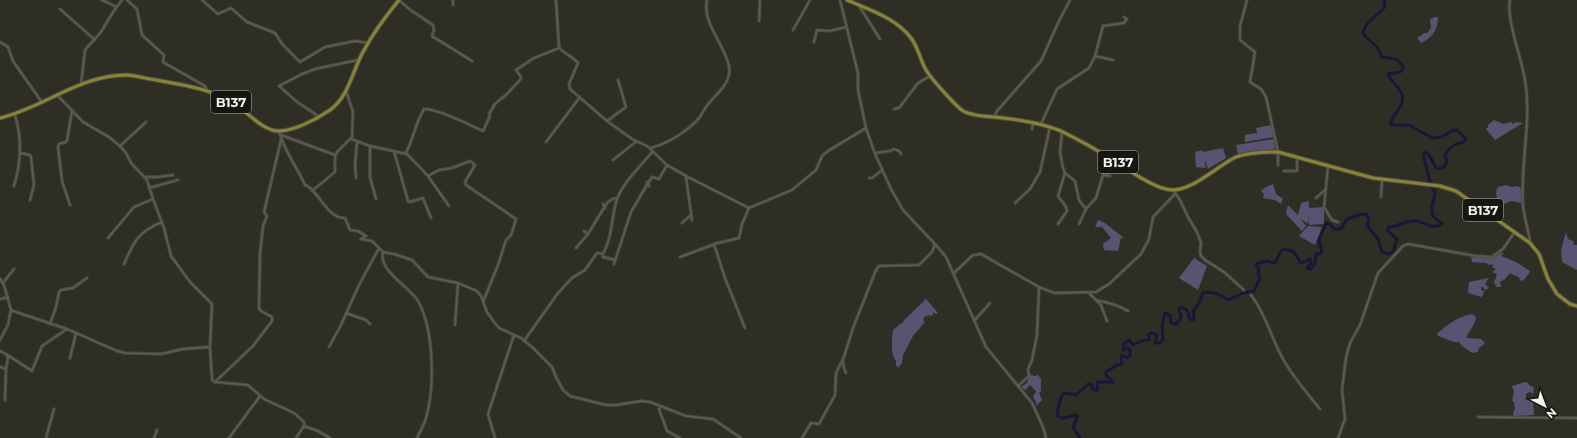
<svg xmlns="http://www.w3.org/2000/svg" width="1577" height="438" font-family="Montserrat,sans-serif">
  <rect width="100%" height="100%" fill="#2f2e25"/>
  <path fill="#585371" d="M1435,17H1438C1437,31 1433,37 1421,43L1417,38L1424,33H1427L1431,28L1430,19Z
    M1494,120L1503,124L1511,122L1513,124L1516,122L1523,123L1495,140L1486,129L1488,127V125Z
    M1271,125L1274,137L1245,142V135L1257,133L1256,128Z
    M1274,139L1275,149L1238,154L1236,145Z
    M1223,148L1226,158L1208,169L1204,157L1206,168L1196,167L1195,152L1202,150L1203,152Z
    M1273,184L1276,194L1283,199L1281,204L1275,200L1263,198L1264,194L1261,191L1266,187Z
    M1506,185L1512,187L1515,186L1520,187L1522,191L1521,203L1511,201L1504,204L1503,201L1497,199L1496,192L1498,187Z
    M1309,201V208L1324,207V224L1309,225L1308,216V224L1300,218L1306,226L1302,231L1286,214L1288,205L1298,215L1301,203Z
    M1098,220L1105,223L1124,238H1121L1118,251L1104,250L1103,244L1111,238L1102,227H1095Z
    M1308,226L1322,227L1315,245L1299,236Z
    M1566,232L1568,239L1573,241L1574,245H1577V270L1562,262L1561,250Z
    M1501,253H1504L1501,256L1516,262L1530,271V272L1524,280L1520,281L1519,280L1520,278L1510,273L1505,279L1500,282L1501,287H1497L1494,283L1497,274L1492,272L1496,269L1492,267L1493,264L1489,265L1486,263L1472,262L1471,256L1491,258Z
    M1194,258L1207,266L1198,290L1179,278Z
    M1489,278L1486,282L1485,284L1489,288L1485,290L1483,287H1481V290L1484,291L1483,295L1481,297L1468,293L1469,282Z
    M926,299L938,313L936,314L933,312V315L929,316L928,314L927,317L925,316L923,320L925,322L913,336L903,355L902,363L898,368L896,365V361C890,354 892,338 893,330L900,324L904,322L903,321Z
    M1472,314L1476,317C1475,326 1469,330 1466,338L1481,339L1485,343L1479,348L1478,352L1472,353L1462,346L1459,342H1454L1438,336L1437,334C1446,325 1459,316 1472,314Z
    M1030,374L1034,376L1038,375L1041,379V391L1039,393L1042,400L1036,406V402L1033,397L1036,391L1030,385L1025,390L1021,387L1027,383Z
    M1525,382L1528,383L1530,386L1534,387L1533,394L1530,392L1526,394V399L1531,398L1533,401L1534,415L1514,416L1513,413L1515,408L1514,402L1512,401L1514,392L1512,386Z"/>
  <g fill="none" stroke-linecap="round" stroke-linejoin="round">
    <path stroke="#1d1537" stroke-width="3" d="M1080,438L1073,427L1077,418V415L1063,418L1057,416L1059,404L1062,395L1065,393L1076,395L1088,384L1092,385L1093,389L1097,390L1098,388L1097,384L1098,382H1113L1106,375V372L1117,365L1122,364L1121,357L1122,355L1127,358L1130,356V349L1128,348L1123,350L1124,344L1129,340L1133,345L1144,340H1149V334L1151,333L1157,335L1155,343H1160L1163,339L1162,325L1165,313L1170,315L1171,323L1176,324L1181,318L1179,309L1181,307L1187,310L1190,319L1193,320L1194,318L1193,311L1198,305L1203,293C1211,291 1221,295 1228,300L1243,293L1254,291L1260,278L1258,274L1259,269L1256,265V264L1267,261L1275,263L1280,252L1283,249L1293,251L1301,263L1310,259L1311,263L1307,268L1311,269L1315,263L1316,254H1320L1322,251L1319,240L1326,223L1330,224L1334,229H1341L1347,219L1362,214L1367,215L1369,219L1367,225L1378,239L1382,252L1389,254L1393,252L1397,239L1388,231V227C1397,228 1407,219 1417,221C1426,223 1433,230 1442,224V223C1425,215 1434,205 1435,192L1431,186L1423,154L1425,152L1430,156L1436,168H1443L1447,162L1445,156C1449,147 1454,144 1463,142L1466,139L1457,130H1453L1442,137L1432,138L1409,125H1391C1390,114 1406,107 1402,95C1400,87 1391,82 1388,74L1400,72L1403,69V66L1396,59L1382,57L1377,47L1364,35L1363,32L1367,24L1385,7L1384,0"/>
    <defs>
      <path id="minor" d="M102,0L117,7
        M127,0L137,9L142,35L164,55L163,62L205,86L207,91
        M202,0L218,14L231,8L247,22L275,33L282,44L300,62L325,47L355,41L368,43
        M399,0L409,9L433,25L434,30L432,36L433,37C447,45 459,53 472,61
        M556,0L559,47C563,54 573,56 578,63L569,84L570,89L607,121L632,139L647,146L667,165L688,177L749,208
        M1247,0L1240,26V40L1255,52L1250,82L1261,89L1266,97L1278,152V165
        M1510,0C1506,20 1522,59 1525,80C1532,122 1520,163 1523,205C1524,217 1528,229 1530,241
        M453,5V0
        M859,6L880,39
        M60,9L95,40
        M759,21L760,0
        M793,30L810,0
        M0,42L8,47L13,61L41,101
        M814,42L817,30L830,31L846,27
        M1095,56L1113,60
        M81,85L85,50L101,32L113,12L122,0
        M58,96L83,122L109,137L120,146L126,153L131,163L147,180L153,199L164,228L171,256L190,282L212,304L210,347L212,380L215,382L248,385L264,399L294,413L304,422V426L318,431L330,438
        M894,109L899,108L918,83L930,76
        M318,116L296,101L279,86L302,74L315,69L358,60
        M994,117L997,111L1041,61L1058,23L1070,0
        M607,121L626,107L618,80
        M1041,124L1057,89L1089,68L1095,56L1103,26L1124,23L1127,19L1124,17
        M1032,129L1033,123
        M279,131C284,151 297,167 305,185C317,188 327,219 345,218L350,230L358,231L366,236L361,239L372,241L383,252L394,254L412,260L428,277L458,283L477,291L481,296L487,312L494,322L499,328L521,338L532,347L552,367L556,377L563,390L570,396L606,405H616L641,401L650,402L686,416L713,419L741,438
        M1062,132L1060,152L1063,168L1065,173L1075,181L1079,200L1086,209L1079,224
        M281,135L335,155
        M351,139L370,146L407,154L428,176L449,206
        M546,142L580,97
        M120,146L146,122
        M370,146V177L376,199
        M651,148C669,143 688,131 700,117C703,112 706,106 710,102C719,92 732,81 729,66C724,43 702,23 707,0
        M394,151L408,201L410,202L423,198L431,218
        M20,153L30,155L31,157L34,185L30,200
        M406,153C413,139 416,122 424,109C437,108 470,125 483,131L490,116L489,114L495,104L503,97V98L520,80L521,77L516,70L534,58L559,48
        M875,153L890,151L894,149L899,151L901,154
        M613,160L637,141
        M1328,166L1324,207L1332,220L1338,222
        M1284,171H1297V158
        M428,176L439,170L452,168L470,161L475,165L465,182L466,185L516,219L511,235L506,240L498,265L483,302
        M144,177H157L173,175
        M686,177L692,220
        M356,178L355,165L357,141
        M869,178H872L882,170
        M14,186C21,163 22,138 15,115
        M649,186L648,183L652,177L659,179L667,165
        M149,188L178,180
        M1173,190L1180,200L1189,219L1197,232L1201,243L1200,252L1201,256L1205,260L1224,272L1244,290
        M312,191L335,172V157L337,152L352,137L353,112L346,91
        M1381,197L1382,179
        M1316,198L1326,189
        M1015,203L1030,189L1040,172L1050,127
        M603,204L605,208
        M70,205L62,181L58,147L59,144L66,142L67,140L72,111
        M1086,209L1096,198L1103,175L1110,176
        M682,223L691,215
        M1058,224L1067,211L1066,207L1058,196L1065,173
        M584,231L588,234
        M108,238L134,207L153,199
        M935,244L946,257L986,347L1032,403L1043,427L1046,438
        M576,248L588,234L607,203L612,199L617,198
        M383,252C378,271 410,287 418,301C434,329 435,387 426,418C424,425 420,432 417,438
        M603,257L615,260
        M680,257L715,244
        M124,264C134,241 138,232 162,222
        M614,264L631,212L648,183L647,182
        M954,273L973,255L981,254L1039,287L1054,293L1096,292L1109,284L1141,254L1149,239L1153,217L1176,193
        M0,279L4,285L11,310L16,312L67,329L117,351L125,353L161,354L183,349L209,347
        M3,283L14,269
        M1089,293L1101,305L1107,321
        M1251,295C1266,314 1271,338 1283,359C1293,377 1307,393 1320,409
        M0,299L8,297
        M1096,300C1106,302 1120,306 1128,311
        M346,313L366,320L370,324
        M974,321L990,303
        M50,324L56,307L59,292L61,290L73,288L87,278
        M455,325L458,283
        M745,328L725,278L714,244L739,238L742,224L749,208L792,190L816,170L822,156L828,151L866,128
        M0,340L8,325L11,310
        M524,341L558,293L572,278L585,270L597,253L603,254C613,236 611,217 617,199C624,181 641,166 653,151
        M329,347L341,325L359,285L379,248
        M0,351L6,354L8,357L6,369L5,400
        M6,354L32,371L42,346L67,329
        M70,358L76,333
        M843,361L844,368L846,373
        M0,367L6,369
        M215,382L253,346L272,321V317L261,311L259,308L260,254L263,226L267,216L264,212L281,140
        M1018,386L1029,376L1028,369L1032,360L1037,335L1039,287
        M660,406L659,409L667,431L680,438
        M1478,417L1577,418
        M46,438L54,409
        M154,438L157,430
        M229,438L260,396
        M296,438L304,426
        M495,438L488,414L514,335
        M802,438L811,423L819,424L835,395L836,373L844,357L853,328L876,270L879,266L919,265L932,252L935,244L903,210L891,189L875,154L866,128L858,90V73L840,0
        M1338,438L1345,419L1342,389L1346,358L1350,343L1360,325L1378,273L1403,246L1408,244L1476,256L1492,257L1503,249L1514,233"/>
      <path id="primary" d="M847,0C870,10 896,18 911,38C918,47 920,59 925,68C929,77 956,106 963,111C972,116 983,116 993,117C1015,119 1040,122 1061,131C1075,138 1090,146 1103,154C1121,164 1152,189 1172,190C1194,190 1217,166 1236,157C1249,152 1265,152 1278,152L1373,178L1440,186L1456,191L1530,243L1539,254L1548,279L1557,294L1570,304L1577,306
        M0,118C43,108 80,75 126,75C136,75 146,79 156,80C175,84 197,86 215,94C223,97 232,101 239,107C250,115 265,132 280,131C296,130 317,119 330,110C349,96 352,72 363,52C373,33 385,17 399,0"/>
    </defs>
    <use href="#minor" stroke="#4c4b43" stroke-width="3.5"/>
    <use href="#primary" stroke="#4c4b43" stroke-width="5"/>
    <use href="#minor" stroke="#5c5c51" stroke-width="1.5"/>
    <use href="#primary" stroke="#898434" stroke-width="3"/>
  </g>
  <g text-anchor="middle" stroke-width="4" stroke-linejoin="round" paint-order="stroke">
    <g fill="#161612" stroke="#b1b0ab" stroke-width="1">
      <rect x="211" y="91" width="40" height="22" rx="3"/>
      <rect x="1098" y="151" width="40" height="22" rx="3"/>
      <rect x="1463" y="199" width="40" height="22" rx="3"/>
    </g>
    <g font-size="13" font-weight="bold" fill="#f3f2ec">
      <text x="231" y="107">B137</text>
      <text x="1118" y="167">B137</text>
      <text x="1483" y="215">B137</text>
    </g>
  </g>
  <g transform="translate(1545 406) rotate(138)" stroke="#161612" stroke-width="3" paint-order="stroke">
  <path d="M0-3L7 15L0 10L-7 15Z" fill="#f3f2ec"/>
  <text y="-6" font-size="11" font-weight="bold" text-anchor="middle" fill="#f3f2ec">N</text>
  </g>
</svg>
